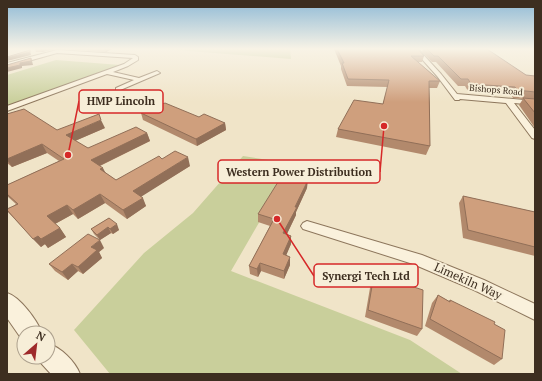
<svg xmlns="http://www.w3.org/2000/svg" width="542" height="381" font-family="'PT Serif',serif">
  <rect width="100%" height="100%" fill="#f0e4c8"/>
  <path fill="#c9cf9b" d="M163,49H290L291,59Z
    M56,60L120,65L7,108V75Z
    M243,156L293,164L231,271L410,340L462,374H110L74,330L144,253L193,213Z"/>
  <g fill="none" stroke-linecap="round" stroke-linejoin="round">
    <defs>
      <path id="minor" d="M413,49H418L441,74L457,94L535,101V105L514,103L535,130V139L532,138L506,103L460,99L459,100H455L437,76Z
        M57,50L135,55L138,57V60L128,66L113,72L139,78L157,71L160,73L118,91L116,90V88L134,80L107,74L7,111V106L124,64L133,58L57,53L7,67V63Z
        M307,221L422,255L484,280L535,304V320L474,290L413,264L303,229L301,226L303,223Z"/>
      <path id="tertiary" d="M7,293C20,297 37,320 42,333H24L23,341L7,318Z
        M48,343C61,348 75,361 80,374H51L40,362L38,357H48Z"/>
    </defs>
    <use href="#minor" stroke="#8d765c" stroke-width="2"/>
    <use href="#tertiary" stroke="#8d765c" stroke-width="2"/>
    <use href="#minor" fill="#faf1dc" fill-rule="evenodd"/>
    <use href="#tertiary" fill="#faf1dc" fill-rule="evenodd"/>
  </g>
  <path fill="#b2896c" d="M35,49H55L42,52H36Z
    M67,49H112L106,52Z
    M334,49H418L424,56L422,62H418L440,81L437,88H429L430,146L426,155L336,137L338,129L383,104L388,87L347,86L341,69V66Z
    M423,49H427L526,75L535,76V128L519,105L523,99L513,98L511,94L468,91L465,86H458L436,62H432L422,52Z
    M141,113L199,117L225,123L226,130L197,146L143,120Z
    M7,114L57,130L105,128L75,141L88,148L147,133L150,141L100,166L106,173L116,180L162,159L190,166L141,196L146,206L127,219L105,203L78,219L73,214L55,224L60,228L66,237L48,248L45,244L41,247L7,211L16,204L7,196V185L59,161L47,153L12,167L7,163Z
    M307,188L296,212V215L287,234L291,236V244L286,255L290,265L284,279L261,271L258,277L250,274L249,266L270,226L258,222V214Z
    M463,196L535,212V256L463,238L459,203Z
    M109,218L119,230L113,234L111,233L100,240L94,234L91,229Z
    M104,248L99,252L102,258L83,274L78,271L68,280L55,271L49,264Z
    M374,274L422,329L417,336L365,317L371,282Z
    M438,295L449,301L450,300L494,324L502,359L494,365L425,326L432,303Z"/>
  <path fill="#916f58" d="M40,49H55L42,52Z
    M105,49H112L106,52Z
    M30,50L31,55L7,61V58Z
    M31,58L32,61L33,65L22,66V68L7,72V68Z
    M101,120L105,128L70,143L66,135Z
    M225,123L226,130L197,146L196,139Z
    M147,133L150,141L95,168L91,160Z
    M42,144L47,153L12,167L7,160V159Z
    M188,157L190,166L136,200L133,191Z
    M103,168L107,176L100,169Z
    M308,180L307,188L296,212V215L283,242V233Z
    M100,194L105,203L78,219L73,210Z
    M143,198L146,206L127,219L123,210Z
    M67,205L73,214L53,225L47,216Z
    M117,224L119,230L113,234L110,229Z
    M108,227L111,233L100,240L97,235Z
    M60,228L66,237L48,248L41,239Z
    M38,236L45,244L41,247L33,239Z
    M291,236V244L283,263V254Z
    M100,240L104,248L99,252L102,258L83,274L78,267L91,247Z
    M290,257V265L284,279V271Z
    M260,263L261,271L258,277L257,269Z
    M72,264L78,271L68,280L62,272Z"/>
  <path fill="#cf9f7d" stroke="#916f58" d="M337,49H418L424,56H411L440,81H429L430,146L338,129L354,100L383,104L389,80L348,79L342,63H344Z
    M427,49H487L526,75L535,76V92L517,90L515,87L471,84L468,79H461L438,56H434Z
    M30,50V52L7,58V57Z
    M31,58V61L20,63V65L7,68V65Z
    M523,98L535,99V113Z
    M165,103L199,117L204,114L225,123L196,139L141,113Z
    M24,109L57,130L99,114L101,120L66,135L88,148L136,127L147,133L91,160L103,168L100,169L116,180L159,156L162,159L175,151L188,157L133,191L143,198L123,210L100,194L73,210L67,205L47,216L60,228L41,239L38,236L33,239L7,210V209L18,204L7,194V185L64,159L42,144L7,159V114Z
    M283,174L308,180L295,207H297L283,233L291,236L283,254L290,257L284,271L260,263L257,269L249,266L274,219L258,214Z
    M463,196L535,212V247L468,230Z
    M109,218L117,224L110,229L108,227L97,235L91,229Z
    M88,234L100,240L91,247L97,250L78,267L72,264L62,272L49,264Z
    M374,274L423,290L422,329L368,310Z
    M438,295L450,302V300L495,322L494,324L505,330L502,359L430,319Z"/>
  <linearGradient id="sky" x2="0" y2="1"><stop stop-color="#8fbad6"/><stop offset="0.48" stop-color="#f8f3e6"/><stop offset="1" stop-color="#f8f3e6" stop-opacity="0"/></linearGradient>
  <rect width="542" height="102" fill="url(#sky)"/>
  <g text-anchor="middle" stroke-width="4" stroke-linejoin="round" paint-order="stroke">
    <g font-size="9" fill="#3d2e20" stroke="#f7eed8">
      <text transform="translate(496 90) rotate(5)" y="3">Bishops Road</text>
    </g>
    <g font-size="12" fill="#3d2e20" stroke="#f7eed8">
      <text transform="translate(468 281) rotate(24)" y="4">Limekiln Way</text>
    </g>
  </g>
  <path fill="none" stroke="#d62828" stroke-width="1.5" d="M68 155L79 101M384 126L380 172M277 219L314 276"/>
  <g fill="#d62828" stroke="#f7eed8" stroke-width="1.5">
    <circle cx="68" cy="155" r="4"/>
    <circle cx="384" cy="126" r="4"/>
    <circle cx="277" cy="219" r="4"/>
  </g>
  <g fill="#f7eed8" stroke="#d62828" stroke-width="1.5">
    <rect x="79" y="90" width="84" height="23" rx="4"/>
    <rect x="218" y="160" width="162" height="23" rx="4"/>
    <rect x="314" y="264" width="104" height="23" rx="4"/>
  </g>
  <g font-size="11" text-anchor="middle" font-weight="bold" fill="#3d2e20">
    <text x="121" y="105">HMP Lincoln</text>
    <text x="299" y="176">Western Power Distribution</text>
    <text x="366" y="280">Synergi Tech Ltd</text>
  </g>
  <rect width="542" height="381" fill="none" stroke="#3d2e20" stroke-width="16"/>
  <g transform="translate(36 345) rotate(28)"><circle r="19" fill="#f7eed8" stroke="#ada18e"/>
  <path d="M0-3L7 15L0 10L-7 15Z" fill="#9e2a2b"/>
  <text y="-6" font-size="11" font-weight="bold" text-anchor="middle" fill="#3d2e20">N</text>
  </g>
</svg>
